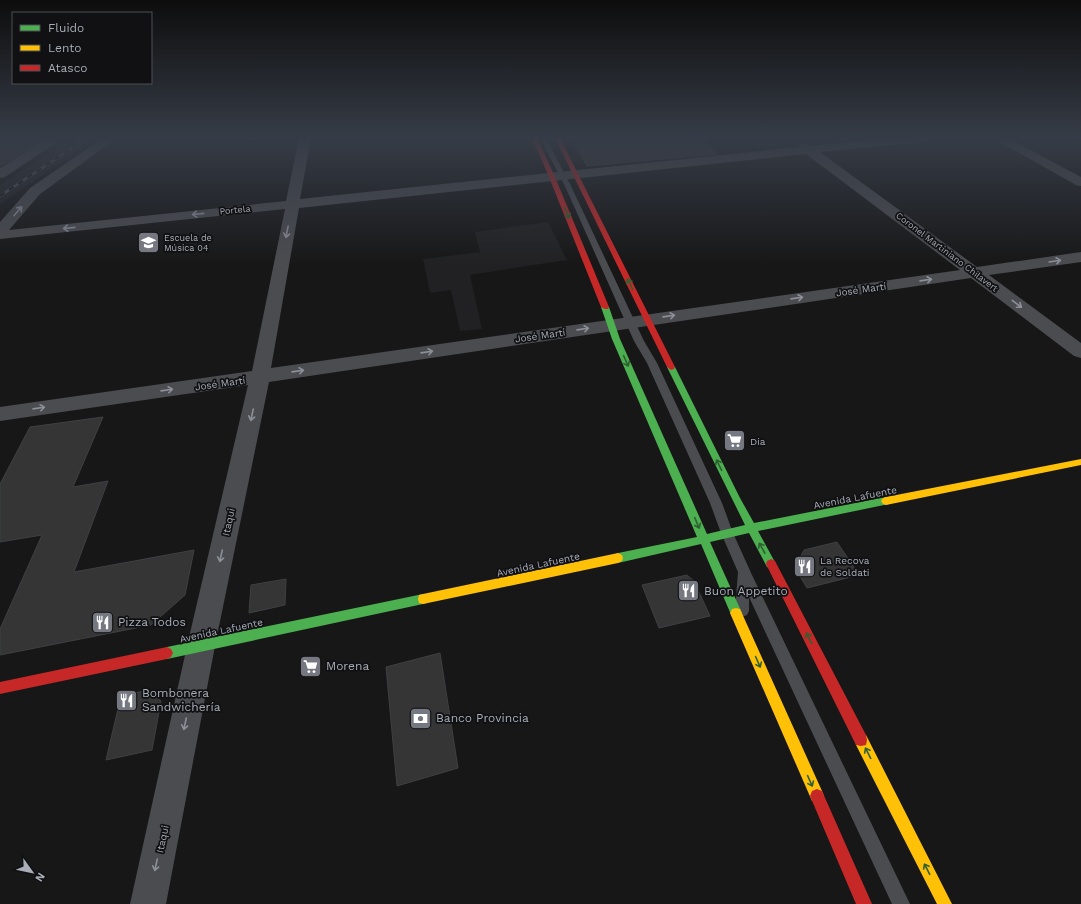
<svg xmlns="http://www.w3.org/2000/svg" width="1081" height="904" font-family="'Work Sans',sans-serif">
  <rect width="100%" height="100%" fill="#171717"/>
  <path fill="#212123" d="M73,138H97L0,204V185Z
    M548,222L567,260L470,275L482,329L460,331L451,290L430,293L423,259L480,252L475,232Z"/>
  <path fill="#353536" stroke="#3f4043" d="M45,138L22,153L0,166V139Z
    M571,138H701L717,154L587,166Z
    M103,417L73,487L108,481L74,572L194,550L185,595L151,625L0,655V629L42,535L0,542V484L30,427Z
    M837,542L859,575L807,588L795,568L804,550Z
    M687,575L694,581L710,616L659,628L642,585Z
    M286,579L285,605L249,613L251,585Z
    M440,653L458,768L397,786L386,667Z
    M148,690L161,701L152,750L106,760L121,696Z"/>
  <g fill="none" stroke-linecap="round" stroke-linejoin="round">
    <path fill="#4b4c50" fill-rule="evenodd" d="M540,138H546L571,186L644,341L657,363L722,503L733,533L752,575L910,904H892L749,597V611L747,615L742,617L737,615L735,611L738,572L721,533L710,503L647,363L634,341L565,186Z"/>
    <path fill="#4b4c50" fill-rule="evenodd" d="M48,138H63L5,177L0,178V168Z
      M103,138H117L40,194L9,230L286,201L299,138H311L300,199L799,147L801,144L805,143L812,146L886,138H929L923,142L820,152L977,267L1081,252V262L989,275L1081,343V358L1074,356L971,278L269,382L215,646L166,904H130L187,646L248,385L0,421V407L252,371L285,209L0,239V222L30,188ZM806,154L960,270L271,368L299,208Z
      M993,138H1008L1081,177V186L1076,185Z"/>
    <path fill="#4caf50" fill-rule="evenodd" d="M602,305H605L609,307L620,339L707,534L745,525L667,367L671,364L675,367L740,498L754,523L886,497L889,498L891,501L889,504L758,531L776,564L775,567L771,569L767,567L749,533L710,542L742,613L740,617L736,618L732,617L701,544L618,563L614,561L613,558L614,555L618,553L697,537L612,339L601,307Z
      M423,594L427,595L428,599L427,603L423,604L167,659L163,657L161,653L163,649L167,647Z"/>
    <path fill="#ffc107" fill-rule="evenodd" d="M1081,459V465L886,505L883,504L881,501L883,498L886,497Z
      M618,553L622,555L623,558L622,561L618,563L423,604L419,603L418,599L419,595L423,594Z
      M736,608L740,609L822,791L824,796L822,801L817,803L812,801L730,613L732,609Z
      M861,734L866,735L952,904H937L856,745L855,740L856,735Z"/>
    <path fill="#c62828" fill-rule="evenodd" d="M532,138H537L555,177L609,307L608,309H605L601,307L549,177Z
      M555,138H560L675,367L674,369L671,370L667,367Z
      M771,559L775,561L866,735L867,740L866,745L861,746L856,745L766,564L767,561Z
      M167,647L171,649L173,653L171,657L167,659L0,694V682Z
      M817,789L822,791L872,904H856L810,796L812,791Z"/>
    <defs>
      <path id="rail" d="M0,196L87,138"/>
    </defs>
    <use href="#rail" stroke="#4b4c4f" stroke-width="3"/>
    <use href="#rail" stroke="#111113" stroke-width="2" stroke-dasharray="5.5" stroke-linecap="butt"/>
  </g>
  <defs><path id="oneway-shaft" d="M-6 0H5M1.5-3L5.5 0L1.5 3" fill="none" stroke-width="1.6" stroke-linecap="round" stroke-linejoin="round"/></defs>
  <g stroke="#8c9099">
    <use href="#oneway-shaft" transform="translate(18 211) rotate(-49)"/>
    <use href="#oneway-shaft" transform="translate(198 214) rotate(174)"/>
    <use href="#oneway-shaft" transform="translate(69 228) rotate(174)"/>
    <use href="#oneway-shaft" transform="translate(287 232) rotate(101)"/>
    <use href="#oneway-shaft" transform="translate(1055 261) rotate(-9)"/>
    <use href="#oneway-shaft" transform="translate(926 280) rotate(-8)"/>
    <use href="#oneway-shaft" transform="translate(797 298) rotate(-8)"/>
    <use href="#oneway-shaft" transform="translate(1017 304) rotate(37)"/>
    <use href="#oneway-shaft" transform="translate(669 316) rotate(-8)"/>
    <use href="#oneway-shaft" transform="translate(583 329) rotate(-8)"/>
    <use href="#oneway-shaft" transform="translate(427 352) rotate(-8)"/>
    <use href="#oneway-shaft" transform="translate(298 371) rotate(-8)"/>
    <use href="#oneway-shaft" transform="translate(167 390) rotate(-8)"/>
    <use href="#oneway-shaft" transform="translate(39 408) rotate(-8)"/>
    <use href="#oneway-shaft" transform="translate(252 415) rotate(102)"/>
    <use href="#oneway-shaft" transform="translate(221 556) rotate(102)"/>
    <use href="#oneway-shaft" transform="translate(185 724) rotate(102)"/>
    <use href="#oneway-shaft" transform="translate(156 865) rotate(102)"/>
  </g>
  <g stroke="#2e6032">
    <use href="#oneway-shaft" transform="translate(567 213) rotate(67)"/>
    <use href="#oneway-shaft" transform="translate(630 284) rotate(-116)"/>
    <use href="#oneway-shaft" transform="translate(626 361) rotate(66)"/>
    <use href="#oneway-shaft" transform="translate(719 465) rotate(-116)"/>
    <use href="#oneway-shaft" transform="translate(697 523) rotate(67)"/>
    <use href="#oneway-shaft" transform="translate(762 548) rotate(-119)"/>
    <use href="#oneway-shaft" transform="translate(809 638) rotate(-117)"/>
    <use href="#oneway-shaft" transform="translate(758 662) rotate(66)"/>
    <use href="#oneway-shaft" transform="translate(868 753) rotate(-117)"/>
    <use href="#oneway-shaft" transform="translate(810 781) rotate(66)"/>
    <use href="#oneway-shaft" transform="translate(927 869) rotate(-117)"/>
  </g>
  <linearGradient id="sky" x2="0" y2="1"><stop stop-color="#0d0d0d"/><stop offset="0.52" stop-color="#363c47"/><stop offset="1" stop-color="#363c47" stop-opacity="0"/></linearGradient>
  <rect width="1081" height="265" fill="url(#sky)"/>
  <defs>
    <symbol id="school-square" viewBox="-11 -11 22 22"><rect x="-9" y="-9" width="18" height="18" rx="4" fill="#757880" stroke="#111113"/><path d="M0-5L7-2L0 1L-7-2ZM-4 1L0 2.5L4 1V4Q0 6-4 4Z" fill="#fff"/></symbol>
    <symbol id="supermarket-square" viewBox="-11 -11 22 22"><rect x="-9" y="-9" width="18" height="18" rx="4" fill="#757880" stroke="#111113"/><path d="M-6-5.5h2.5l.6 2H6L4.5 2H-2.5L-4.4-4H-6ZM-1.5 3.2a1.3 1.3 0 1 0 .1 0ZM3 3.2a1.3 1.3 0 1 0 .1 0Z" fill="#fff"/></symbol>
    <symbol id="restaurant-square" viewBox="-11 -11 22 22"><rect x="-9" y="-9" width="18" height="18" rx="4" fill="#757880" stroke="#111113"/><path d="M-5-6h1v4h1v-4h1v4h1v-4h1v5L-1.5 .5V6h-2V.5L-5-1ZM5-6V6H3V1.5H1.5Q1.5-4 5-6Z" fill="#fff"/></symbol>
    <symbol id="bank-square" viewBox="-11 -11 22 22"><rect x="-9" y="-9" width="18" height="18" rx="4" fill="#757880" stroke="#111113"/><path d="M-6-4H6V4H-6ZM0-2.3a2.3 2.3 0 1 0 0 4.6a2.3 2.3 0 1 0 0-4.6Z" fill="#fff"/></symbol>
  </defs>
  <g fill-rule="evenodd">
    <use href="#school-square" x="136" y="230" width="25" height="25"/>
    <use href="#supermarket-square" x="722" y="428" width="25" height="25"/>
    <use href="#restaurant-square" x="792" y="554" width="25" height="25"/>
    <use href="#restaurant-square" x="676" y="578" width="25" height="25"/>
    <use href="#restaurant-square" x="90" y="610" width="25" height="25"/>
    <use href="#supermarket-square" x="298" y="654" width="25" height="25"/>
    <use href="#restaurant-square" x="114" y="688" width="25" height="25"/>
    <use href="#bank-square" x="408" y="706" width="25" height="25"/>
  </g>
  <g text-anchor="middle" stroke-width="3.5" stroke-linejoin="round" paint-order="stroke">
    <g font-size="9" fill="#a8adb8" stroke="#111113">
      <text transform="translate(235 210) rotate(-6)" y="3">Portela</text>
      <text transform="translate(947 252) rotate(37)" y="3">Coronel Martiniano Chilavert</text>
    </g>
    <g font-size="9" fill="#a8adb8" stroke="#111113" text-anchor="start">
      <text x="164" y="241">Escuela de<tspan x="164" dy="10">Música 04</tspan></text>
    </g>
    <g font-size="10" fill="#a8adb8" stroke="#111113">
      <text transform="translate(861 289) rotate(-8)" y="4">José Martí</text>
      <text transform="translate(540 335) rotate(-8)" y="4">José Martí</text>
      <text transform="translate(220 383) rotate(-8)" y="4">José Martí</text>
      <text transform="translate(855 497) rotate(-11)" y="4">Avenida Lafuente</text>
      <text transform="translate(228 522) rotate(-78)" y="4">Itaqui</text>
      <text transform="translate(538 564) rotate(-12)" y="4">Avenida Lafuente</text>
      <text transform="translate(221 630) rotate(-12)" y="4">Avenida Lafuente</text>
      <text transform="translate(162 839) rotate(-78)" y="4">Itaqui</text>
    </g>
    <g font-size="10" fill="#a8adb8" stroke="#111113" text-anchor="start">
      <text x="750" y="445">Dia</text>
      <text x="820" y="564">La Recova<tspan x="820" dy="12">de Soldati</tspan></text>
    </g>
    <g font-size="12" fill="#a8adb8" stroke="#111113" text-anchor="start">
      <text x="704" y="595">Buon Appetito</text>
      <text x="118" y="626">Pizza Todos</text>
      <text x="326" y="670">Morena</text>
      <text x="142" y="697">Bombonera<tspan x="142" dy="14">Sandwichería</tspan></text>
      <text x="436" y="722">Banco Provincia</text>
    </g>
  </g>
  <rect x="12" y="12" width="140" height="72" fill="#111113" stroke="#4d4f55"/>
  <rect x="20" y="25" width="20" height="6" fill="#4caf50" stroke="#4d4f55"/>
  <text x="48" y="32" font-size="12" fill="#a8adb8">Fluido</text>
  <rect x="20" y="45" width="20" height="6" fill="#ffc107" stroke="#4d4f55"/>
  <text x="48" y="52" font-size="12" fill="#a8adb8">Lento</text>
  <rect x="20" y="65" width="20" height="6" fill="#c62828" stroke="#4d4f55"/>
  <text x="48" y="72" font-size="12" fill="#a8adb8">Atasco</text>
  <g transform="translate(32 872) rotate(123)" stroke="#111113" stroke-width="3" paint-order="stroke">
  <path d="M0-3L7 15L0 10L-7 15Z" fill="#a8adb8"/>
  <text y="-6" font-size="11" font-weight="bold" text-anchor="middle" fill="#a8adb8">N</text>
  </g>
</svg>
